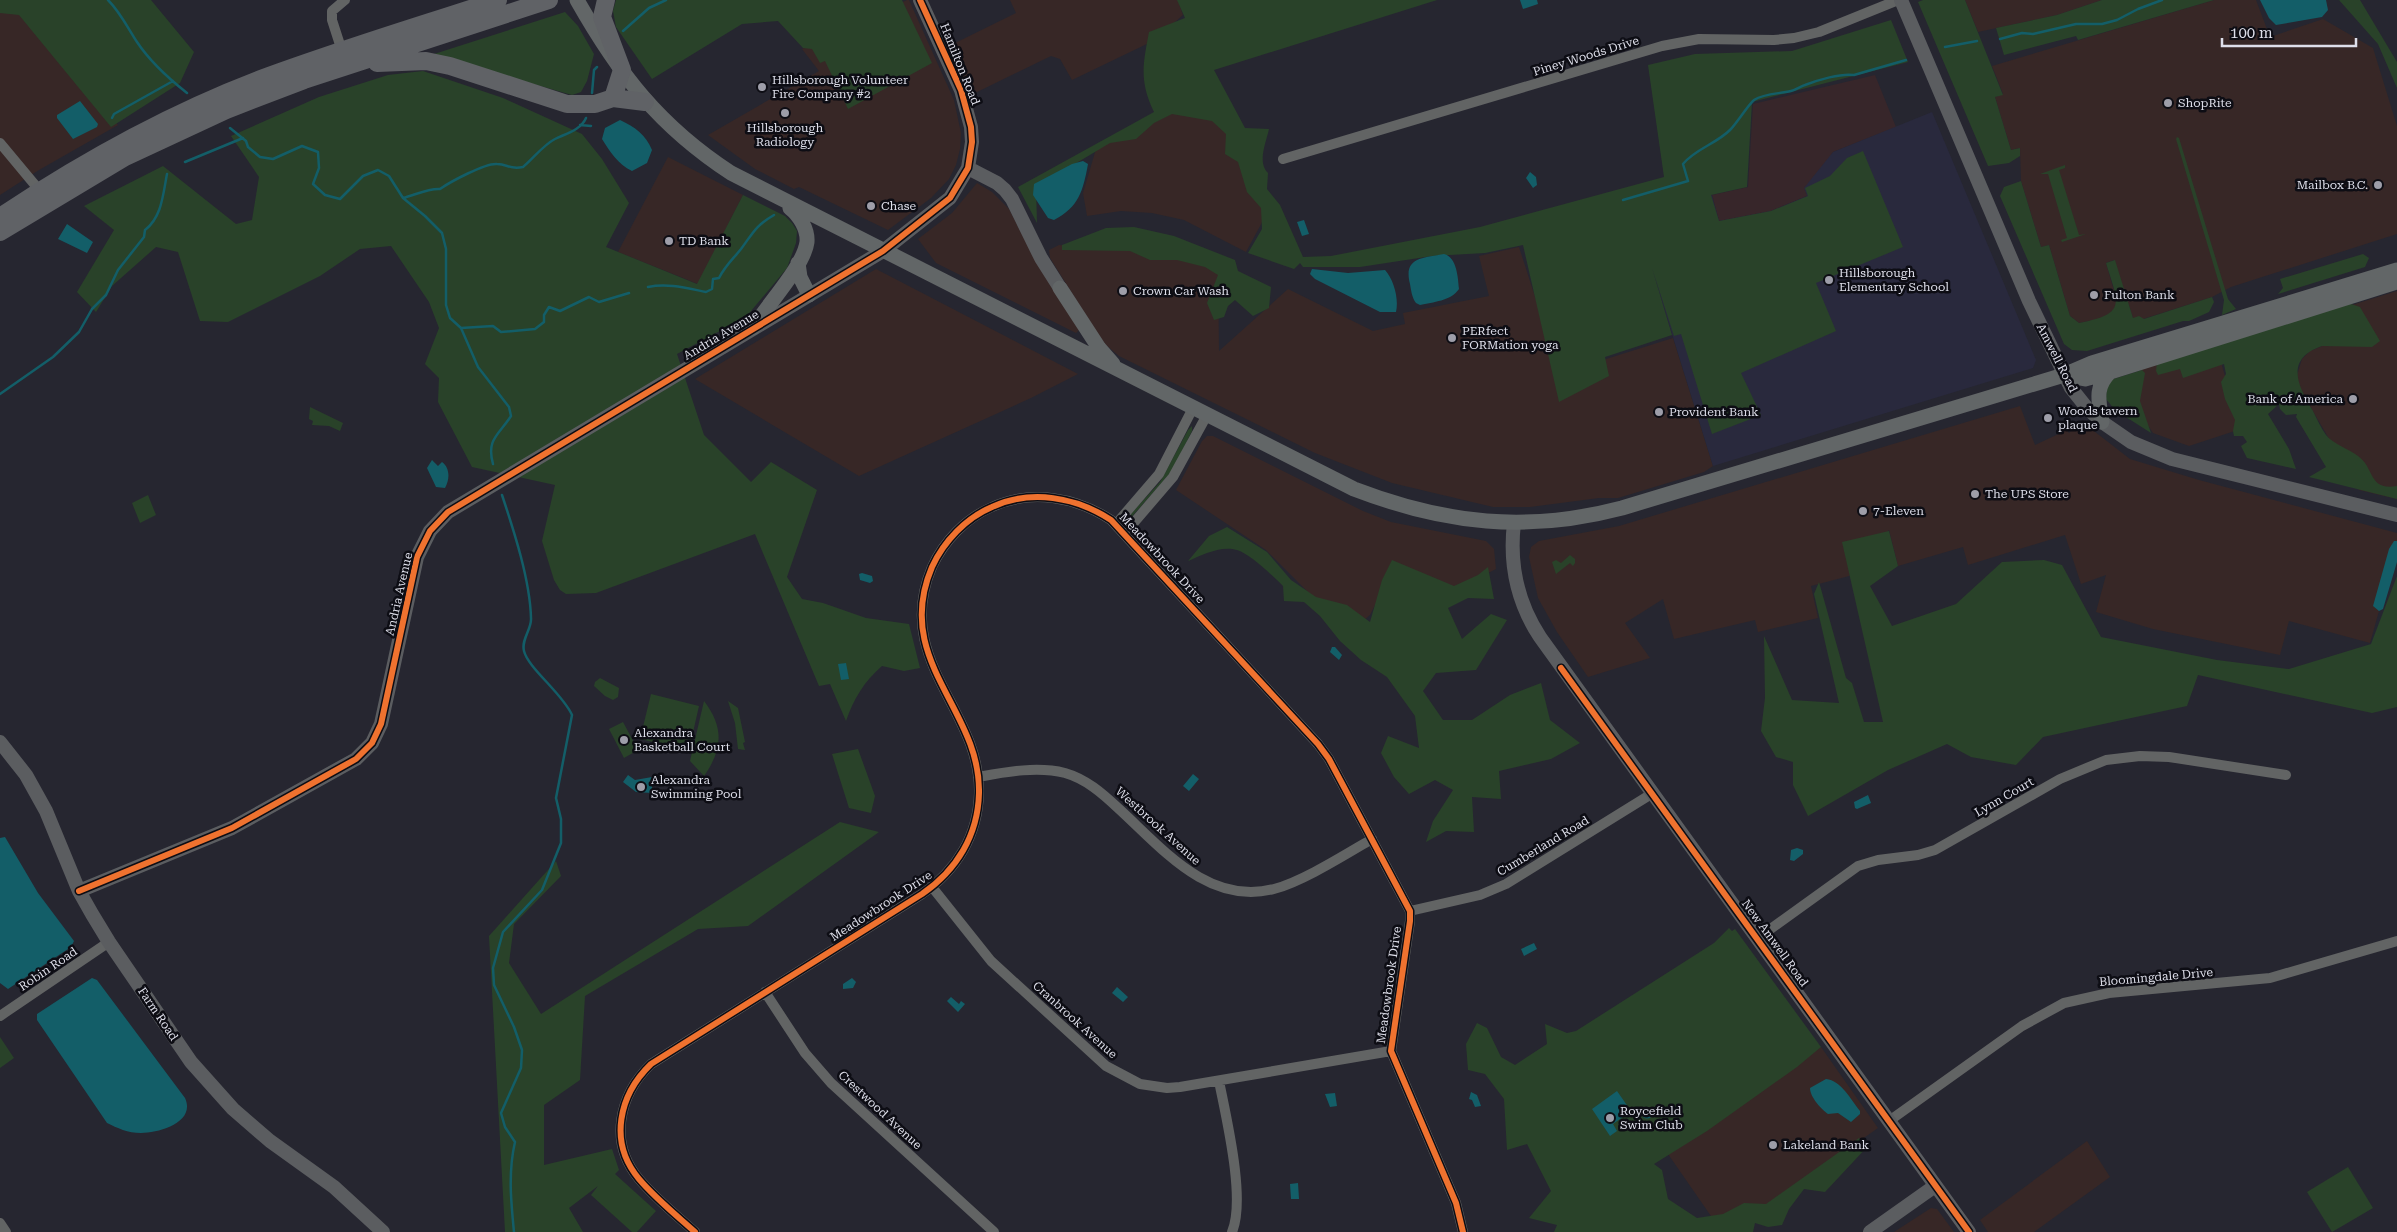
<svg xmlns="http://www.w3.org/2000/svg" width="2397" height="1232" font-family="'Roboto Serif',serif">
  <rect width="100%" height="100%" fill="#262630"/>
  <path fill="#372726" d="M0,0H14L118,125L39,170L0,195Z
    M907,0H909L954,100L961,133L960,149L956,165L949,179L931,198L888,230L799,187L794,189L755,169L708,135L819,71L802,49Z
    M1010,0H1178L1183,15L1153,41L1072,80L1060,59L1051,56L971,95L949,46L1016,13Z
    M1965,0H2102L2057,15L1978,32Z
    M2214,0H2256L2270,37L2323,19L2373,48L2397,126V234L2231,287L2212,297L2143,319L2133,318L2114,260L2106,263L2117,301L2114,310L2104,318L2079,323L2070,316L2049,245L2041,247L2021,181L2020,148L2011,150L1995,97L2003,94L1992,66Z
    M1173,110L1231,125L1266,215L1246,252L1184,220L1152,213L1121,211L1087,216L1083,193L1096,149Z
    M668,157L743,195L698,284L618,252Z
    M977,183L992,192L1009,209L1029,248L1079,330L1076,333L936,263L918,239L952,213Z
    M1059,245L1139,249L1218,262L1219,351L1288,289L1373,331L1405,324L1403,313L1489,296L1479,256L1519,247L1563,384L1603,360L1673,338L1713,466L1704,472L1618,498H1599L1530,507H1493L1392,483L1315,453L1119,356L1106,345L1097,333L1050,258L1049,250Z
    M876,269L1078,374L1031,398L859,476L695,379Z
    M2397,291V499L2359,490L2300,389L2297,375L2302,359L2310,351L2322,346L2352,305Z
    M2216,346L2241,429L2189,446L2153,433L2145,421L2137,398L2141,369Z
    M2020,406L2035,445L2067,430L2069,433L2081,421L2130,459L2199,480L2397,533V547L2370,643L2289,621L2280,655L2153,629L2096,612L2106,575L2081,584L2065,535L1968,565L1963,547L1898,566L1889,530L1849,576L1811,586L1818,618L1758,632L1755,620L1674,639L1663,599L1625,623L1650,658L1588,677L1557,632L1538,598L1529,557L1531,547L1539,541L1619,526Z
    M1207,436H1213L1363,511L1391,522L1486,541L1494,549L1496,569L1455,590L1395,565L1370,615L1349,633L1266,550L1176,490L1202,441Z
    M1821,1047L1878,1128L1730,1232H1722L1668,1154Z
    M2087,1141L2110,1177L2034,1232H1988L1980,1220Z
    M1931,1208L1937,1209L1954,1232H1894Z"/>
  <path fill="#37262a" d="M1875,75L1896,127L1833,152L1807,196L1771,211L1719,221L1712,195L1748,187L1753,104Z"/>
  <path fill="#29293d" d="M1932,112L2036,360L2033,368L1713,466L1636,218L1712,195L1719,221L1771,211L1807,196L1804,188L1833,152Z"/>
  <path fill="#294229" d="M0,0H151L194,52L180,83L111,127L19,15L0,13Z
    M616,0H902L932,63L848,109L825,61L820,63L812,49L803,48L778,21L742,24L652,79L616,27L613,11Z
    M1177,0H1437L1214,70L1245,128L1269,129C1266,143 1257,162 1268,173L1267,189L1280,205L1303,257L1331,256L1480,227L1664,177L1648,65L1695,54L1792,51L1891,20L1908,62L1752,102L1747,187L1711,195L1719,221L1771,211L1808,196L1805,188L1830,176L1847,158L1863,151L1903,247L1816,283L1836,331L1741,373L1761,415L1712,434L1681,334L1674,336L1652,268L1672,335L1605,357L1609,376L1559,402L1523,245L1485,253L1432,256L1360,267H1303L1300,263L1294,269L1248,253L1262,229L1261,208L1247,192L1238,162L1225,154L1226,134L1212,121L1172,114L1154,123L1136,139L1110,143L1036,187L1037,223L1018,187L1154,112C1139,81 1143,64 1149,32L1185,18Z
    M1923,0H1965L2003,95L1995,97L2011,150L2020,148V156L2009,163L1988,166L1918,2Z
    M2102,0H2214L2078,40L2076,36L2004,55L1996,28L2057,15Z
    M2339,0H2360L2397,62V88L2378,44Z
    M565,12L578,26L594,54L587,81L581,92L572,95L431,55Z
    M423,71L503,98L582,134L602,159L629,203L606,247L697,284L743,195L785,216L792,223L797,231L796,243L787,268L746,317L677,354L704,435L751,482L771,462L817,490L787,577L802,599L823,603L866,618L909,624L920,668L904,671L882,666C864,682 854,698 846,721L830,684L819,686L755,534L596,593L566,594L560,590L554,580L542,541L555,485L472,467L438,402L439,378L425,364L439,328L429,302L391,246L360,249L320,276L228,322L200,321L178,252L156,247L112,286L96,312L77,292L114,230L84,206L163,166L236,224L252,220L259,177L231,136L319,97L388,75Z
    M2177,137L2179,138L2228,299L2236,309L2222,315L2224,300L2176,139Z
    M2065,165V168L2059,170L2079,235L2086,234L2062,242L2061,240L2067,238L2048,174H2040Z
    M2021,181L2041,247L2049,245L2070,316L2079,323C2128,314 2118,303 2106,263L2115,260L2133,318L2139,316L2144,319L2212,297L2214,302L2209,312L2189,321H2183L2087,351L2072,350L2064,344L2000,196L2004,187Z
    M1134,227L1174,236L1235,260L1238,271L1271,287L1269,308L1253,316L1235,300L1228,306L1224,317L1214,320L1207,303L1218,275L1205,267L1177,260H1150L1130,251L1062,250V245L1106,228Z
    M2363,254L2369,258L2365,267L2278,294L2283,288L2280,279Z
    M2348,303L2360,307L2380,341L2372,347L2322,346C2284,359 2298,386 2313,411C2317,419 2321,428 2326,435C2333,444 2349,449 2358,456C2375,468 2368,491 2397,486V499L2309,477L2326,467L2296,417L2297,414L2286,415L2280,409L2279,404L2268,414L2289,449L2296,469L2247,458L2241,446L2247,442L2243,436H2234L2233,431L2235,420L2225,399L2221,382L2226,374L2224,364L2183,378L2180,369L2158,375L2156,371L2157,363Z
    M2142,370L2145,373L2140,401L2151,433L2115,410L2106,399L2107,381Z
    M310,407L343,423L340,431L329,426L312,425L313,421L309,419Z
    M1192,426V431L1172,471L1128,521L1127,518L1160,482L1188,430Z
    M148,495L156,515L140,523L132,503Z
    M1227,527L1267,552L1291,580L1316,597L1347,605L1370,622L1382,580L1392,560L1454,586L1478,575L1488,567L1494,599L1468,598L1448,608L1462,639L1491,614L1507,620L1476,670L1436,673L1423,691L1443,720H1472L1510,695L1541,683L1550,720L1580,743L1551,759L1499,771L1501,799L1472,797L1474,832L1446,831L1426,842L1433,821L1453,790L1435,780L1409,794L1394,777L1381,753L1388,736L1419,748L1415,716L1387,677L1361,660L1340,641L1320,616L1304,602L1284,601L1283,586C1273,576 1249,553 1237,550C1221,545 1202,555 1188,561L1209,536Z
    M1889,531L1898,566L1870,586L1892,626L1956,604L2002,562L2044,560L2062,565L2101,637L2217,660L2289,669L2371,644L2397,576V707L2372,713L2198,675L2187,706L2043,737L2016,765L1971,757L1947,744L1888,770L1808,816L1793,785V762L1776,757L1761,731L1765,698L1764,636L1792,700L1839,703L1814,594L1819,582L1846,678L1852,683L1864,722H1883L1842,542Z
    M1570,555L1575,559V563L1573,566L1570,563L1556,574L1552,562L1556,560L1561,563Z
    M600,678L619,688L618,697L613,700L605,696L594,686L595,682Z
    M651,694L699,706L689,750L640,739Z
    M704,701C724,727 723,749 704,776L690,761Z
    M728,701L738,708L745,742L743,743L745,750L738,749L735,723Z
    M623,722L638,750L624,758L609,729Z
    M858,749L875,796L871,813L849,808L832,754Z
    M840,822L879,832L748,926L698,929L585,996L580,1080L544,1105V1165L612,1149L619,1170L615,1174L656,1211L637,1232H632L591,1195L598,1186L569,1208L583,1232H505L489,936L556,861L561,876L514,924L509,963L541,1014Z
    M1729,928L1732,931L1735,929L1821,1047L1797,1067L1707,1131L1654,1164L1662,1170L1668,1199L1697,1218L1723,1214L1744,1203L1766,1204L1859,1138L1868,1146L1825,1192L1804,1189L1789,1209L1782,1225L1768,1227L1755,1223L1753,1232H1554L1557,1225L1529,1218L1551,1191L1527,1144L1507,1150L1504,1099L1485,1074L1468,1070L1466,1044L1477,1023L1487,1028L1501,1057L1515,1065L1547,1044L1545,1024L1567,1033L1576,1031L1714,943Z
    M0,1037L14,1058L0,1068Z
    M2348,1167L2373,1208L2332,1232L2307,1192Z"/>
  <path fill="#135e68" d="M1520,0H1537L1538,4L1523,9Z
    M2260,0H2326L2328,10L2322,17L2276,25L2269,18Z
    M80,101L98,124L97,127L73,139L57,118V115Z
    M620,120C635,127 646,135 652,150L647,163L632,171C618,164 610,152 602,139L605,128Z
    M1083,161L1088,164C1083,191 1079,207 1054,220L1048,218L1033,195L1034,184L1072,164Z
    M1530,172L1536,177L1537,185L1533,188L1526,178Z
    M1304,220L1309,234L1302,236L1297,222Z
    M67,224L93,242L87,253L58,239Z
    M1444,254C1457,257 1458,278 1459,289C1451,301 1433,302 1420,305L1416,303C1412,298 1411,290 1410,284C1403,257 1423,258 1444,254Z
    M1312,269L1348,273L1385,270C1394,280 1399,299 1396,312H1380L1315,279L1310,274Z
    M432,460L438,466L442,462C450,468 450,479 445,488L436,487L427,468Z
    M2394,541H2397V562L2383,609L2379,611L2373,606L2389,549Z
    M862,573L872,576L873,581L870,583L860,580L859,574Z
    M1332,647H1335L1342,655L1339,660L1330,652Z
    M846,663L849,679L841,680L838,664Z
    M1193,774L1199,779L1189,791L1183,786Z
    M628,775L635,780L652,777V793L636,792L623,782Z
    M1868,795L1871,803L1857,809L1855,808L1854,802Z
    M5,837L38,893L74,941L71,947L8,989L0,983V838Z
    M1797,848L1803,850V854L1794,861L1790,860L1791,850Z
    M1534,943L1537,949L1524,956L1521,949Z
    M92,978L97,980L185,1098C196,1122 160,1133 141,1133C128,1133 117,1128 107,1123L37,1020V1014Z
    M852,978L856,982L853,988L843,989V984Z
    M1117,987L1128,997L1123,1002L1112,993Z
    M951,997L959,1004L961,1001L965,1004L958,1012L947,1001Z
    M1826,1079C1841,1080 1851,1100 1860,1111V1114L1851,1122L1838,1113L1828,1114C1821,1109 1810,1097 1810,1088Z
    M1617,1091L1631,1111L1613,1124L1617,1131L1610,1136L1592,1109Z
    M1471,1092L1477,1095L1481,1106L1475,1107L1472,1100L1469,1099Z
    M1335,1093L1337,1106L1330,1107L1325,1094Z
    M1641.5 1113a5.5 5.5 0 1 1 11 0a5.5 5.5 0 1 1-11 0Z
    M1298,1183L1299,1199H1291L1290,1184Z"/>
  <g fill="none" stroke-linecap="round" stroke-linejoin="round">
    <path stroke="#135e68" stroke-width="2.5" d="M108,0C121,13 127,27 137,42C151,63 168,78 187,93
      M623,31L649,8L666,0
      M2000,39L2022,33L2033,34L2076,24H2102L2117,20L2138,9L2162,0
      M1945,47L1977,41
      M592,93L594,70L597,67
      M112,118L114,114L173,81
      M580,125L591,126
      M230,128L246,141L248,147L260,157L273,159L302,146L318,152L319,168L313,184L325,195L340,199L363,176L378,170L389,176L403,198L425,216L442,233L446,249V305L450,318L461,328L478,367L509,407L511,416C499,435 486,439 493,464
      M185,162L243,138
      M403,198C415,195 429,188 440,189C450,182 485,163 497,164C508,164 509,170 523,167C533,159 543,145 555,139C565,134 581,130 586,118
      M1623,200L1688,181L1683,164C1695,149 1716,144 1730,130C1737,123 1748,105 1754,100C1765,93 1779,94 1791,91C1796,90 1801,86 1805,85C1818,80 1841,73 1854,75L1906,60
      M648,287C668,283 686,288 706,292L712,289L713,279L719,278C725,266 733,259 741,249C753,233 755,226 774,215
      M461,328L493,326L501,332L535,329L544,322V315L549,307L560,311L589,297L599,302L629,293
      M0,394L53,357L79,332L92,309L106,295L118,270L144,237L145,230C162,217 163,194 167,174
      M502,495C514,531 530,580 531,618C532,629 521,639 524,651C528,668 563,694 572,715L556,798L561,819V843L542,890L503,932L493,968L494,985L514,1027L522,1050L521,1068L501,1113L505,1127L515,1142C508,1172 511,1202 514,1232"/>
    <path stroke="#626464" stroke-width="10" d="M342,51L332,20V11L345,0
      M0,143L40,191
      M1283,159L1662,46L1699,39L1774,40L1794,38L1819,32L1898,0
      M1116,524L1159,474L1193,408
      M1125,533L1173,477L1207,415
      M978,777C1006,772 1037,766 1065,773C1086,779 1102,793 1118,808C1162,848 1208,906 1274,889C1302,882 1346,854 1372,839
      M932,887L991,961L1106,1066L1140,1084L1167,1088L1180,1087L1391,1051
      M1410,911L1480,895L1506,884L1653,793
      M1758,938L1858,866L1878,860L1918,855L1935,850L2060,779L2106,760L2140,756L2169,757L2286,775
      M765,992L805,1053L831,1083L994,1232
      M0,1016L109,942
      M1219,1081C1226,1117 1246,1199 1232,1232
      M1889,1121L2022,1026L2064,1003L2109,993L2270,978L2397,941
      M0,1223L6,1232
      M695,1232C676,1215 655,1198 639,1179C608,1142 619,1095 651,1064L922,894C957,870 978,835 979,793C981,709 892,661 932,567C944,541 966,518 992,507C1031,489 1076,497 1111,520L1318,744L1329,759L1410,911V921L1391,1051L1456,1203L1463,1232"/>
    <path stroke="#5b5d60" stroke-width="14" d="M1901,0L2029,301L2071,388L2087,408L2102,422L2131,442L2172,459L2397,515
      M968,168L997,183L1005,190L1012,199L1041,258L1060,288
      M1514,523C1509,565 1517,602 1540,637L1969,1232
      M0,742L26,775L46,811L79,891L92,914L109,942L191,1062L233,1109L270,1141L334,1187L383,1232
      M79,891L232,828L356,759L372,743L381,724L417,557L430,531L448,512L883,251L950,198L968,168L972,142L971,127L961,90L920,0
      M1870,1232L1935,1186"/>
    <path stroke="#626667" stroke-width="15" d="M577,0C619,74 659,126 731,173L1354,489C1445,524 1527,533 1622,508L2064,375L2092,363L2397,270
      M798,263L800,277L809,295
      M1060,288L1099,348L1113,364
      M753,328C767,305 804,266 807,242C808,229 799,215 790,208
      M2064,375L2085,379L2110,372L2397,282
      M2102,422C2099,401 2094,388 2110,372"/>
    <path stroke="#606266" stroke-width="18" d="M606,0L602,17L622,70L613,98
      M377,63L426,61L450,66L567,104H595L613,98L645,102
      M0,217C81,163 169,114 261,79C339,50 419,26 498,0
      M0,232L125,157L226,110L304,80L549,0"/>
    <defs>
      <path id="cycleway" d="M1561,668L1969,1232
        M79,891L232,828L356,759L372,743L381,724L417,557L430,531L448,512L883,251L950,198L968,168L972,142L971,127L961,90L920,0
        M695,1232C676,1215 655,1198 639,1179C608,1142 619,1095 651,1064L922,894C957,870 978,835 979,793C981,709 892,661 932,567C944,541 966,518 992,507C1031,489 1076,497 1111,520L1318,744L1329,759L1410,911V921L1391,1051L1456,1203L1463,1232"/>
    </defs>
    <use href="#cycleway" stroke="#0d0d14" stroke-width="9"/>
    <use href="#cycleway" stroke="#ef722f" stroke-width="6"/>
  </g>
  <g fill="#9e9ea9" stroke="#0d0d14" stroke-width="2">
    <circle cx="762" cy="87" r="5"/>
    <circle cx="2168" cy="103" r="5"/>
    <circle cx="785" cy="113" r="5"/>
    <circle cx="2378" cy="185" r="5"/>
    <circle cx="871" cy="206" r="5"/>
    <circle cx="669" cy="241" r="5"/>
    <circle cx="1829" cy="280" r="5"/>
    <circle cx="1123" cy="291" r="5"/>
    <circle cx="2094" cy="295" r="5"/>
    <circle cx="1452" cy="338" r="5"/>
    <circle cx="2353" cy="399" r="5"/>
    <circle cx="1659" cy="412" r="5"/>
    <circle cx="2048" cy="418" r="5"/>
    <circle cx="1975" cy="494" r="5"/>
    <circle cx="1863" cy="511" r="5"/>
    <circle cx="624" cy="740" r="5"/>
    <circle cx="641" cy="787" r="5"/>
    <circle cx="1610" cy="1118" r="5"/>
    <circle cx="1773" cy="1145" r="5"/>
  </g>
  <g text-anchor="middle" stroke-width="5" stroke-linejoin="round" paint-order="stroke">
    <g font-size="12" fill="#dedfea" stroke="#0d0d14">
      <text transform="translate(1586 56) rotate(-17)" y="4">Piney Woods Drive</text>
      <text transform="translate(960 64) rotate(68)" y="4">Hamilton Road</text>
      <text transform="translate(721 335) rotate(-31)" y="4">Andria Avenue</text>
      <text transform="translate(2057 358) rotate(63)" y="4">Amwell Road</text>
      <text transform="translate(1162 558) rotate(47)" y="4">Meadowbrook Drive</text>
      <text transform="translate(399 594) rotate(-77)" y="4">Andria Avenue</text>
      <text transform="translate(2004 797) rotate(-30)" y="4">Lynn Court</text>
      <text transform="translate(1158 826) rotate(42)" y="4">Westbrook Avenue</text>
      <text transform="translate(1543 846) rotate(-31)" y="4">Cumberland Road</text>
      <text transform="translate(881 906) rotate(-33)" y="4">Meadowbrook Drive</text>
      <text transform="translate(1775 943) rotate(54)" y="4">New Amwell Road</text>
      <text transform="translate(48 969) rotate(-34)" y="4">Robin Road</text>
      <text transform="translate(2156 977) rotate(-5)" y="4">Bloomingdale Drive</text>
      <text transform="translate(1389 985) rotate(-82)" y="4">Meadowbrook Drive</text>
      <text transform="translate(158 1014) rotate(56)" y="4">Farm Road</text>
      <text transform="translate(1075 1020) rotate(42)" y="4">Cranbrook Avenue</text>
      <text transform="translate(880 1110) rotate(43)" y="4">Crestwood Avenue</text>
    </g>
    <g font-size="12" fill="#dedfea" stroke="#0d0d14" text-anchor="start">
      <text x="772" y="84">Hillsborough Volunteer<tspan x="772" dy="14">Fire Company #2</tspan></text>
      <text x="2178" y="107">ShopRite</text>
      <text x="785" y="132" text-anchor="middle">Hillsborough<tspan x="785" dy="14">Radiology</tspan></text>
      <text x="2368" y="189" text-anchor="end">Mailbox B.C.</text>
      <text x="881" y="210">Chase</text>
      <text x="679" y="245">TD Bank</text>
      <text x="1839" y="277">Hillsborough<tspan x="1839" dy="14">Elementary School</tspan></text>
      <text x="1133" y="295">Crown Car Wash</text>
      <text x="2104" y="299">Fulton Bank</text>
      <text x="1462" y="335">PERfect<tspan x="1462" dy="14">FORMation yoga</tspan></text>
      <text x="2343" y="403" text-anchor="end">Bank of America</text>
      <text x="2058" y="415">Woods tavern<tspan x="2058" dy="14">plaque</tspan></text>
      <text x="1669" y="416">Provident Bank</text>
      <text x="1985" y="498">The UPS Store</text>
      <text x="1873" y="515">7-Eleven</text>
      <text x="634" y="737">Alexandra<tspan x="634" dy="14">Basketball Court</tspan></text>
      <text x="651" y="784">Alexandra<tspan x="651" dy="14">Swimming Pool</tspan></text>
      <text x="1620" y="1115">Roycefield<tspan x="1620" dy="14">Swim Club</tspan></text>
      <text x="1783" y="1149">Lakeland Bank</text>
    </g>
  </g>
  <path d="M2222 38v8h134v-8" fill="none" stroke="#dedfea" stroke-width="2.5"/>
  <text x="2230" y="38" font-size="15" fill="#dedfea" stroke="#0d0d14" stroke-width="4" paint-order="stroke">100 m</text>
</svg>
